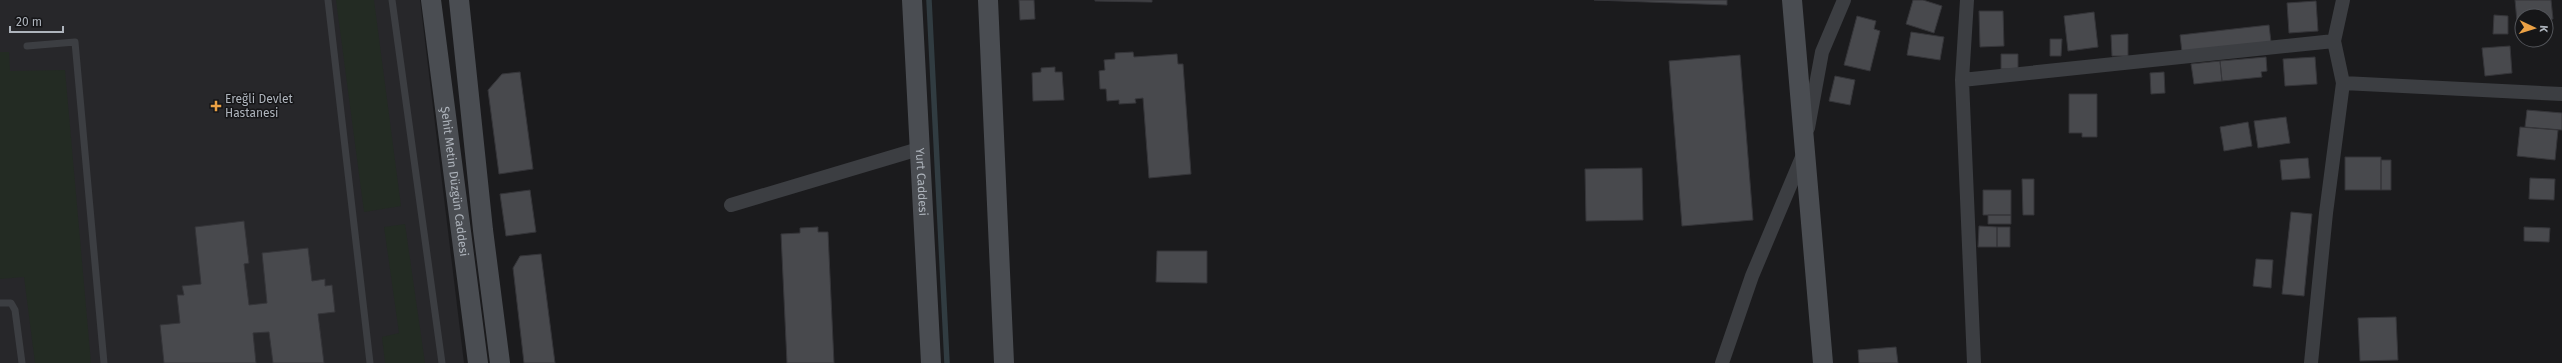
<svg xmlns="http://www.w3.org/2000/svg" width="2562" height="363" font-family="'Fira Sans',sans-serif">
  <rect width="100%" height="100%" fill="#1b1b1d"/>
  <path fill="#27272a" d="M0,0H420L464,363H0Z"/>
  <path fill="#232b23" d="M336,0H374L401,206L364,212Z
    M0,52H9L10,71L65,70L91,363H35L24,277L0,279Z
    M405,224L425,363H385L382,337L399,333L384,227Z"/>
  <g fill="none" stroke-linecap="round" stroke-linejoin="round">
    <path stroke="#313c41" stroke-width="5.5" d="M929,0L947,363"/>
  </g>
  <path fill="#48494d" stroke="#353539" d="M1019,0H1034L1035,19L1020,20Z
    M1095,0H1152V2L1095,1Z
    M1594,0H1727V5Z
    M1913,0H1923L1942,6L1934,33L1906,24Z
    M2515,0H2551L2553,19L2546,20V16H2522V22H2517Z
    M2316,1L2318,31L2289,33L2287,3Z
    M1979,11H2003L2004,46L1980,47Z
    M2094,12L2098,47L2068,51L2064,16Z
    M2494,15L2508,16V34H2493Z
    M1857,16L1876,21L1874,29L1880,31L1870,71L1844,65Z
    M2269,25L2271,42L2182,52L2180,35Z
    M1911,32L1944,37L1940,60L1907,55Z
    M2128,34V56H2112L2111,35Z
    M2050,39H2062L2061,56H2050Z
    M2510,46L2512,73L2485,76L2482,48Z
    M1133,52L1134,57L1177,54L1178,64H1183L1191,174L1149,178L1143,98L1135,99L1136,103L1119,104V100L1107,101L1106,89H1100L1099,71L1105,70L1104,60L1115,59V53Z
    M2001,54H2018V69H2001Z
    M1740,55L1753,220L1682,226L1669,61Z
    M2266,57L2267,71L2261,72L2262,77L2222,81L2220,61Z
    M2315,57L2317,84L2285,86L2283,59Z
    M2220,61L2222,81L2194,84L2191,64Z
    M1055,67V72H1062L1064,100L1033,101L1032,73L1041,72V68Z
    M520,72L533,169L499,174L488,90L502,74Z
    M2164,72L2165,93L2151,94L2150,73Z
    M1835,76L1855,80L1850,105L1829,101Z
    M2069,94H2097V137H2082V133H2069Z
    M2527,110L2562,113V130L2525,127Z
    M2286,117L2290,143L2258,148L2254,121Z
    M2248,122L2252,146L2224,151L2220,127Z
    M2520,127L2558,130L2555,160L2517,156Z
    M2345,157H2381V190H2345Z
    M2308,158L2310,178L2282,180L2280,160Z
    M2381,160H2391V190H2381Z
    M1642,168L1643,220L1586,221L1585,169Z
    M2530,178L2555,179L2554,200L2529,199Z
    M2022,179H2034V215H2023Z
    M530,190L536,232L506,236L500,194Z
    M1983,190H2011V215H1983Z
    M2291,212L2312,214L2304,296L2282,294Z
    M1988,215H2011V224H1988Z
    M244,221L249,263L244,264L249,305L267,303L262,253L308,248L312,281L325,279V286L332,285L335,312L318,314L324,363H273L269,332L253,333L256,363H164L160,325L180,323L177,295H184L182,286L201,284L195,227Z
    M1979,226L1997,227V247H1978Z
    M818,227V232H828L834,363H787L781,234L800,233V228Z
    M1997,227H2010V247H1997Z
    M2524,227L2550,228L2549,242L2524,241Z
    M1157,251H1207V283L1156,282Z
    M541,254L555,363H524L513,268L520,256Z
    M2256,259L2273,260L2271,288L2253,286Z
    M2396,317L2398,360L2360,361L2358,318Z
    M1896,347L1898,363H1859L1858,350Z"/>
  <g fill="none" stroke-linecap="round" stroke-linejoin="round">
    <path stroke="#3c3e42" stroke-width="7" d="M328,0L370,363
      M392,0L442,363
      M27,46L75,42L104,363
      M0,303H11L15,310L22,363"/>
    <path stroke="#3c3e42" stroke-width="14" d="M1967,0L1962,80L1974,363
      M1962,80L2334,41
      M2343,83L2562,94
      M1808,128L1822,52L1844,0
      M731,205L922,148
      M1722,363L1752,276L1803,155
      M2311,363L2326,213L2343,83L2334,41L2343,0"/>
    <g stroke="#4a4d52" stroke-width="20">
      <path id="s1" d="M431,0L478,363"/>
      <path d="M459,0L483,230L500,363"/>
      <path id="s2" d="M912,0L931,363"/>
      <path d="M988,0L1004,363"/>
      <path d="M1792,0L1823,363"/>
    </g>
  </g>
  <path fill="#eba145" stroke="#161618" stroke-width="1.5" d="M214 100h4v4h4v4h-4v4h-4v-4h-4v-4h4z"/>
  <g text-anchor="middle" stroke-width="3" stroke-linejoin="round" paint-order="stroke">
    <g font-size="12" fill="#aeb4bc" stroke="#161618" text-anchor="start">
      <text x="225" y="103">Ereğli Devlet<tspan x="225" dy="14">Hastanesi</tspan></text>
    </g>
    <g font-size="12" fill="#aeb4bc" stroke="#161618">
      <text dy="4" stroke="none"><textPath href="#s2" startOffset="182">Yurt Caddesi</textPath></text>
      <text dy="4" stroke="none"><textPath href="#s1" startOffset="183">Şehit Metin Düzgün Caddesi</textPath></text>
    </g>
  </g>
  <g transform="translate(2534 28) rotate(94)"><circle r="19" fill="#161618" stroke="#53555a"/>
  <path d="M0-3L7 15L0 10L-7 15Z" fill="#eba145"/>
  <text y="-6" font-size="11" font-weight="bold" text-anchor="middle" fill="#aeb4bc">K</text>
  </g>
  <path d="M10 26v6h53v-6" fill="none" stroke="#aeb4bc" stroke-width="2"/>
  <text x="16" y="26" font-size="12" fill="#aeb4bc" stroke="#161618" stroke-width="3" paint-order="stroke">20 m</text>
</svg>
